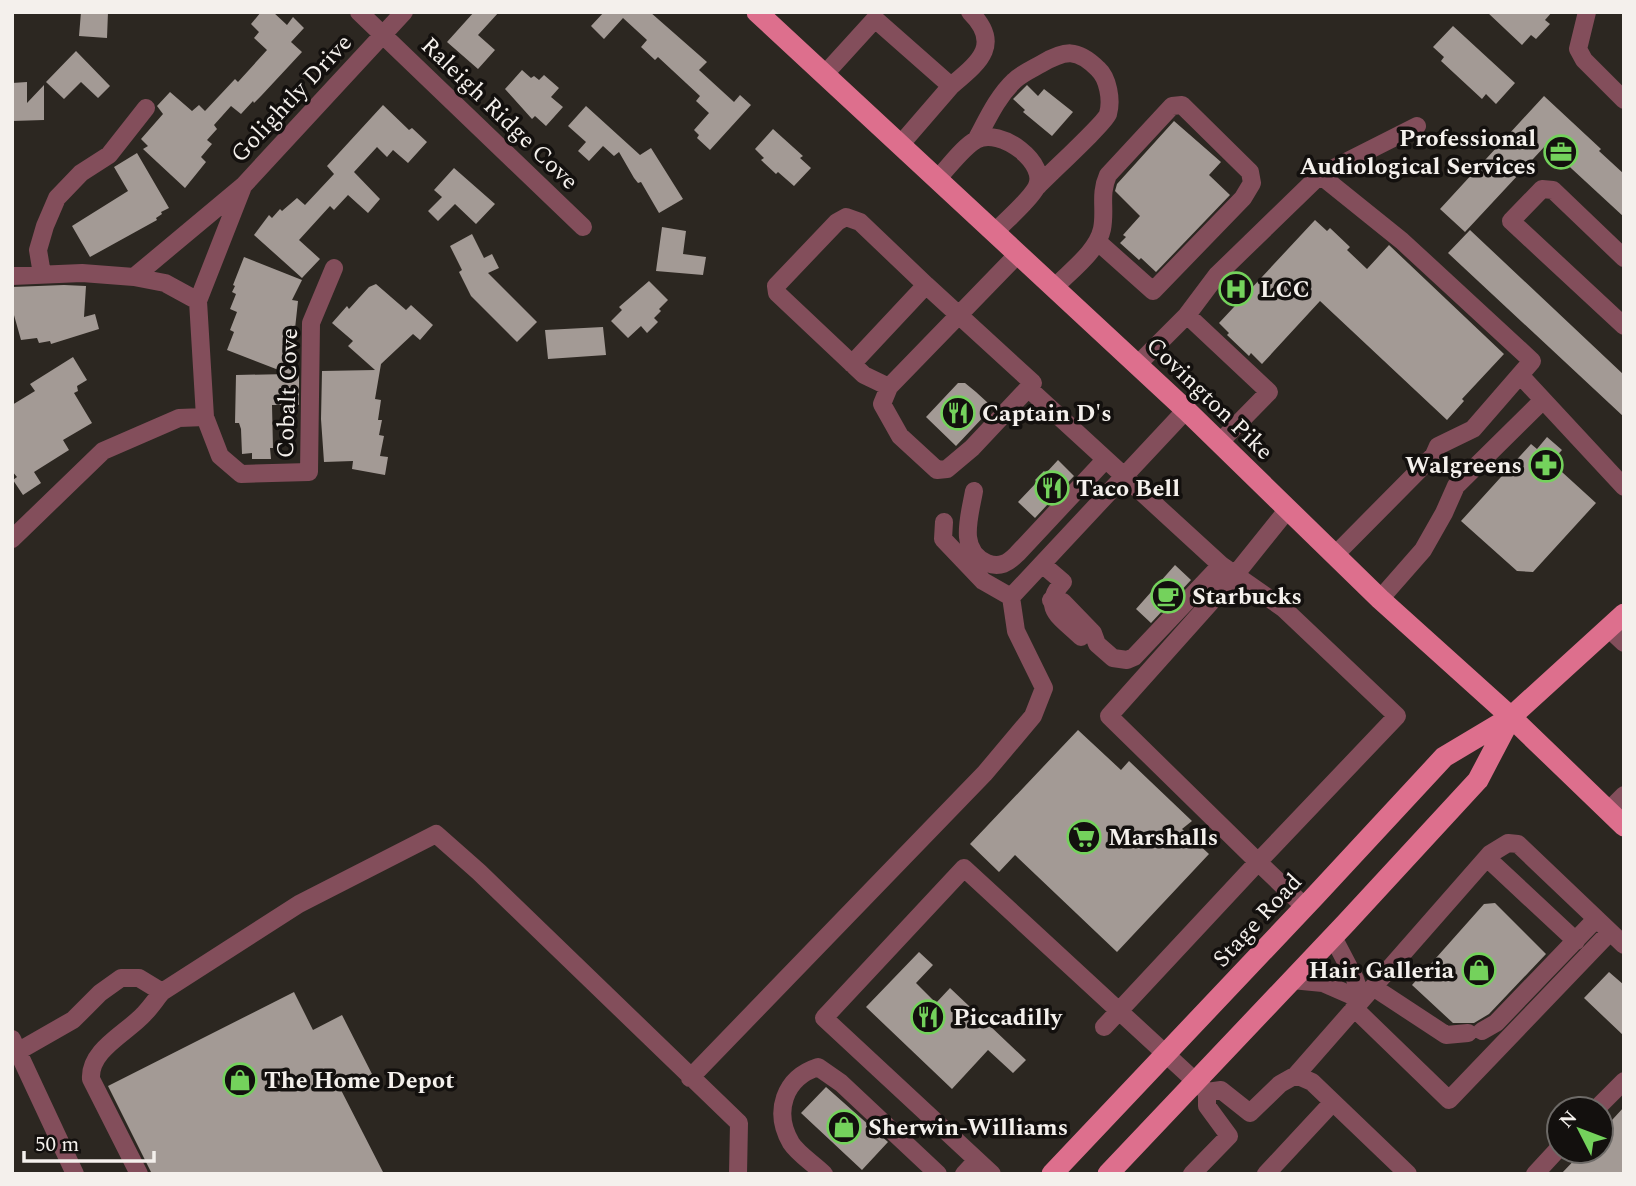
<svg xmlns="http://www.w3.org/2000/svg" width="1636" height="1186" font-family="Spectral,serif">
  <rect width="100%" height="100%" fill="#2c2721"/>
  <path fill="#a39a95" d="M81,12H108L107,38L79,36Z
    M261,12H273L287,25L293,17L304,28L291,42L302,52L261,96L254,103L253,101L241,114L231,106L214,125L217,129L207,140L212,144L201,157L206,162L185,188L143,149L148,146L141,139L163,114L157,106L170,92L192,111L199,105L205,111L235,79L238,82L267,50L254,38L259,32L251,24Z
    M474,12H499L478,35L495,50L478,69L447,42Z
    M604,12H650L707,62L699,70L734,102L740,95L751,105L710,150L697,138L699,135L694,130L709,113L696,101L700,96L658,57L655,60L641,47L647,40L623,18L604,39L591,26Z
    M1487,12H1552L1545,20L1550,24L1536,39L1531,35L1522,45Z
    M1453,26L1515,83L1496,104L1486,94L1482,99L1441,61L1444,57L1433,47Z
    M76,51L110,86L98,98L81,82L64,99L46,82Z
    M522,70L531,78L534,76L539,80L544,75L559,88L551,97L563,107L546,126L535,116L532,119L505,89Z
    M27,82V103L44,85V120L12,121V83Z
    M1027,85L1038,96L1044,89L1073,112L1052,136L1023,112L1025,110L1013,99Z
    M1544,96L1601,149L1599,151L1624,174V217L1546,145L1465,232L1440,209Z
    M383,105L409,130L412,128L427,142L408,163L393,150L387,157L377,147L354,172L380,199L368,213L348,195L334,210L330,206L299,240L320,259L302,278L254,235L269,215L272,218L280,209L282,211L297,198L305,205L334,174L327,166Z
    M586,106L640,155L651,148L683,199L659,213L641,182L638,183L634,178L619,152L614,156L603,146L589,161L578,151L586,142L568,126Z
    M1174,121L1221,162L1209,175L1230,195L1156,272L1141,258L1139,260L1120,243L1126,237L1123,235L1140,216L1115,191L1117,184Z
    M773,129L803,156L800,158L811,168L794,186L778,172L776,174L761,160L764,158L755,149Z
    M137,153L169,208L161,212L162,214L156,218L157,220L90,257L72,226L128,191L114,167Z
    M454,168L495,204L476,224L455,204L438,221L428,211L442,197L434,190Z
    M1315,220L1327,231L1330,228L1350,247L1347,250L1367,269L1389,245L1504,354L1462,399L1464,401L1447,420L1320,301L1262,364L1251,353L1249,356L1227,335L1229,333L1219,323Z
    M662,227L686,231L683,254L706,257L703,275L656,271Z
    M1470,230L1624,375V417L1448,253Z
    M472,234L484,258L492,254L499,268L488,273L537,322L517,342L471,296L459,272L462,270L450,246Z
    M244,257L302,280L292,300L298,301L294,338H296L295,371H299V405H272L273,448H270L271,459H252V453L242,454L241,429L239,423H235L236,375L289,374L227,350L234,332L230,330L237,312L230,309L236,294L232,292L235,286L233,285Z
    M649,281L668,300L659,309L661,311L654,318L658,322L647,333L641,326L628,338L611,321L622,310L619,307Z
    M376,284L406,310L411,305L433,325L420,340L413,334L381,364L375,399L381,400L378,420H382L379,435L384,436L380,456L388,457L385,475L352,469L353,461L324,462L321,419L322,371L375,370L348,346L353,341L332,323L347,306L349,309L369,287Z
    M64,285L86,286L84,317L95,314L99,329L51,344L50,341L39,343L37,338L21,340L12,308V287Z
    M603,327L606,355L548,359L545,330Z
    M73,357L87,380L77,386L78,391L74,393L92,423L63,440L69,450L34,472L41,483L23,495L13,480L17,477L12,471V405L35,391L30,384Z
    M958,383H965L976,392L988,403L989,411L956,446L926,417Z
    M1547,437L1562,450L1551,462L1596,503L1533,572L1517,571L1461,521L1531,444L1537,449Z
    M1058,460L1074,476L1035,518L1018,502L1037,482L1035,480L1044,471L1046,473Z
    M1175,565L1191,580L1151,623L1136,609Z
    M1078,730L1121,770L1129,761L1192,821L1182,829L1209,854L1117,952L1015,855L999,872L970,844Z
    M1495,903L1546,954L1489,1014L1474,1023H1453L1412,985L1484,904Z
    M919,952L933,965L916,983L936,1003L950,988L1026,1060L1013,1073L988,1050L952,1089L866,1007Z
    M1609,972L1624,985V1036L1584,998Z
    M294,992L313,1030L342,1015L372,1074L341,1090L384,1174H152L108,1086Z
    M826,1087L888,1142L862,1170L801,1113Z
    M1624,1107V1174H1561L1583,1151H1601V1132Z"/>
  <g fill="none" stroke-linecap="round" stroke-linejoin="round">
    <path stroke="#834e5b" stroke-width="18" d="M359,12L583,227
      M1587,12L1578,49L1584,60L1624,100
      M824,75L875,19L951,86L900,145
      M951,86C978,63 1003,45 970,12
      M976,140C987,120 997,97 1014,81C1021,74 1032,69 1041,64C1065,50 1077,48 1098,69C1108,78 1112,100 1108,114C1104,124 1048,175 1037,187
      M1320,175L1402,241L1532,361L1473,429L1438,446L1434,455L1335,555
      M937,179C948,168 963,147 976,140C1000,126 1050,164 1036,188C1028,202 1006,220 995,232
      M1624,258L1553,190L1542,189L1511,221L1624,326
      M42,274L38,250L45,226L57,198L81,173L109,155L146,108
      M12,276L82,273L134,277L243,186L404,12
      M134,277L165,283L198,301
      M1054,288C1070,271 1097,252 1102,229C1106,209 1099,195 1108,175L1172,106L1182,105L1250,172L1252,183L1243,198L1153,291L1098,242
      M1187,315L1217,275L1320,175L1417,126
      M852,364L926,285L860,222L846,217L837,222L776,286L777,293L864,375L889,387L1018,254
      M1137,365L1187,315L1269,392L1220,442
      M1520,375L1624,487
      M889,387L882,404L900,436L937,470L947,469L972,448L1033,383L926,285
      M1028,388L1221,565L1283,608L1397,716L1258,862L1109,716L1235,575L1288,509
      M205,417L220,456L241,474L309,472L311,323L334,268
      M974,491C970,515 957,551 987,563C1000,568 1008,563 1017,554L1105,460
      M944,522L943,539L983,581L1011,597
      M12,539L103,451L179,418L205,417L198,301L242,189
      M1042,564L1063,582C1039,608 1062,618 1081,637
      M1380,599L1423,550L1444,513L1456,486L1543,400
      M1051,600L1063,602L1093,633L1097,644L1113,658L1127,660L1134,657L1221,565
      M1608,628L1624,643
      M1608,811L1624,795
      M1487,858L1576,941
      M1292,980L1323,983L1362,1000L1355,979L1333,937
      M1373,987L1446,1035L1468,1033
      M1354,1008L1449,1100L1610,932
      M1104,1027L1119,1011L1207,1092V1106L1229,1136L1192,1174
      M1482,1031L1496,1023L1596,919
      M12,1039L75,1174
      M17,1052L73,1020L100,993L121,978H139L162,992L299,904L436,834L479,872L739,1123L738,1174
      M1296,1075L1490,854L1508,843L1518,844L1624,945
      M690,1078L985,773L1033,716L1044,688L1016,631L1011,597L1186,410
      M1207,1092L1221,1090L1250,1113L1280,1084L1296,1075L1312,1082L1408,1174
      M1596,1109L1624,1081
      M139,1174L91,1079C89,1050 127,1033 144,1014C151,1007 156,999 162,992
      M824,1174C814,1164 798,1154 791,1143C773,1112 784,1078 818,1067L841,1083L938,1174
      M964,1174L977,1160
      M992,1174L824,1018L964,868L1119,1011L1258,862L1305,907
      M1266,1174L1333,1102
      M1535,1174L1559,1148"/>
    <path stroke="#dd6f8d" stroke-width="21" d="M757,12L1186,410L1380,599L1511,717L1624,826
      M1052,1174L1316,895L1444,757L1511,717L1624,614
      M1108,1174L1346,923L1478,780L1510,719"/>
  </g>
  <defs>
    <symbol id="office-ring" viewBox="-11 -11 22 22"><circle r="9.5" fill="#13100e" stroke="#74d25c" stroke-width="1.5"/><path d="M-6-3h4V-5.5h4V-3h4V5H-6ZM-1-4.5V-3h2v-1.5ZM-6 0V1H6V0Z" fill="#74d25c"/></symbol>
    <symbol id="hospital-ring" viewBox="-11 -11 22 22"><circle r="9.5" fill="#13100e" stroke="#74d25c" stroke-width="1.5"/><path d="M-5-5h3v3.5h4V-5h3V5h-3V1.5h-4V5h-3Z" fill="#74d25c"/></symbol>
    <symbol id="restaurant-ring" viewBox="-11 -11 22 22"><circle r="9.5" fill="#13100e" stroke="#74d25c" stroke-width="1.5"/><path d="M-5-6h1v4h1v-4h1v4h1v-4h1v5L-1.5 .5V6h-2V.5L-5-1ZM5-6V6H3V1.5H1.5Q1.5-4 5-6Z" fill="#74d25c"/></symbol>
    <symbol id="pharmacy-ring" viewBox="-11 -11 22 22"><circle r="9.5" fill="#13100e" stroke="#74d25c" stroke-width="1.5"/><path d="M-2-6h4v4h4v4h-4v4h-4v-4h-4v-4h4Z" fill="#74d25c"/></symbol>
    <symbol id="cafe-ring" viewBox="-11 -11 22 22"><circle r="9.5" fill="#13100e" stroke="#74d25c" stroke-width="1.5"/><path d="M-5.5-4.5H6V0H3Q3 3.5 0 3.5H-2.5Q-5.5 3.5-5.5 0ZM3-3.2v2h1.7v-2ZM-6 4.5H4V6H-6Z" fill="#74d25c"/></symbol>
    <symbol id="supermarket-ring" viewBox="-11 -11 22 22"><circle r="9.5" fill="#13100e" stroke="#74d25c" stroke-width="1.5"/><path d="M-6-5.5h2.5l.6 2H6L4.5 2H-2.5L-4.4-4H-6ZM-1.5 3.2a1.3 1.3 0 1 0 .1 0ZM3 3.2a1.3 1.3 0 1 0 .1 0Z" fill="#74d25c"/></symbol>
    <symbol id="shop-ring" viewBox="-11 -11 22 22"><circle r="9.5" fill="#13100e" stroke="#74d25c" stroke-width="1.5"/><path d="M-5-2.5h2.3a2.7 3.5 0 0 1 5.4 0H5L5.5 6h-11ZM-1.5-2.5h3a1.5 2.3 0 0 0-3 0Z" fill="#74d25c"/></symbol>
  </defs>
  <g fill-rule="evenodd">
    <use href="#office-ring" x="1542" y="133" width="38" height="38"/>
    <use href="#hospital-ring" x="1217" y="270" width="38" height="38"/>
    <use href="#restaurant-ring" x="939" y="394" width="38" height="38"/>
    <use href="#pharmacy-ring" x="1527" y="446" width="38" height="38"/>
    <use href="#restaurant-ring" x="1033" y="469" width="38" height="38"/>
    <use href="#cafe-ring" x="1149" y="577" width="38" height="38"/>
    <use href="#supermarket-ring" x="1065" y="818" width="38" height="38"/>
    <use href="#shop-ring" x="1460" y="951" width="38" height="38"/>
    <use href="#restaurant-ring" x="909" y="998" width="38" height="38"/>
    <use href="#shop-ring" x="221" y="1061" width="38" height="38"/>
    <use href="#shop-ring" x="825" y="1108" width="38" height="38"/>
  </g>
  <g text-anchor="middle" stroke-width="7" stroke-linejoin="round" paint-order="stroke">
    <g font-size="24" fill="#f4f0ec" stroke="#13100e">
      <text transform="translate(291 98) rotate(-47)" y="8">Golightly Drive</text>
      <text transform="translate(500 113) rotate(44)" y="8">Raleigh Ridge Cove</text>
      <text transform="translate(287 393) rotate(-88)" y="8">Cobalt Cove</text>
      <text transform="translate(1210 398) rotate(44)" y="8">Covington Pike</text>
      <text transform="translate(1257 920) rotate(-47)" y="8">Stage Road</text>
    </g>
    <g font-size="24" font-weight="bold" fill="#f4f0ec" stroke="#13100e" text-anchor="start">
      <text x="1536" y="146" text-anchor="end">Professional<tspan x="1536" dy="28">Audiological Services</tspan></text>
      <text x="1260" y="297">LCC</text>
      <text x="982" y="421">Captain D's</text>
      <text x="1522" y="473" text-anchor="end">Walgreens</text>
      <text x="1076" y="496">Taco Bell</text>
      <text x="1192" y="604">Starbucks</text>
      <text x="1108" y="845">Marshalls</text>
      <text x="1454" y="978" text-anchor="end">Hair Galleria</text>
      <text x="953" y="1025">Piccadilly</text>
      <text x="264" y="1088">The Home Depot</text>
      <text x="868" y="1135">Sherwin-Williams</text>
    </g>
  </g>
  <rect width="1636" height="1186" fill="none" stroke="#f4f0ec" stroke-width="28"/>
  <g transform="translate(1580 1130) rotate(312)"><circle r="33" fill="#13100e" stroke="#6d6a67" stroke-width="2"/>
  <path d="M0-5L12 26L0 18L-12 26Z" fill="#74d25c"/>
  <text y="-10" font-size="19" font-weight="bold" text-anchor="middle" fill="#f4f0ec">N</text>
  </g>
  <path d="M24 1151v10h130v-10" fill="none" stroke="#f4f0ec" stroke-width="3.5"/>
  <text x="35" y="1151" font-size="21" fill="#f4f0ec" stroke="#13100e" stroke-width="5" paint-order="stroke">50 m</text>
</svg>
